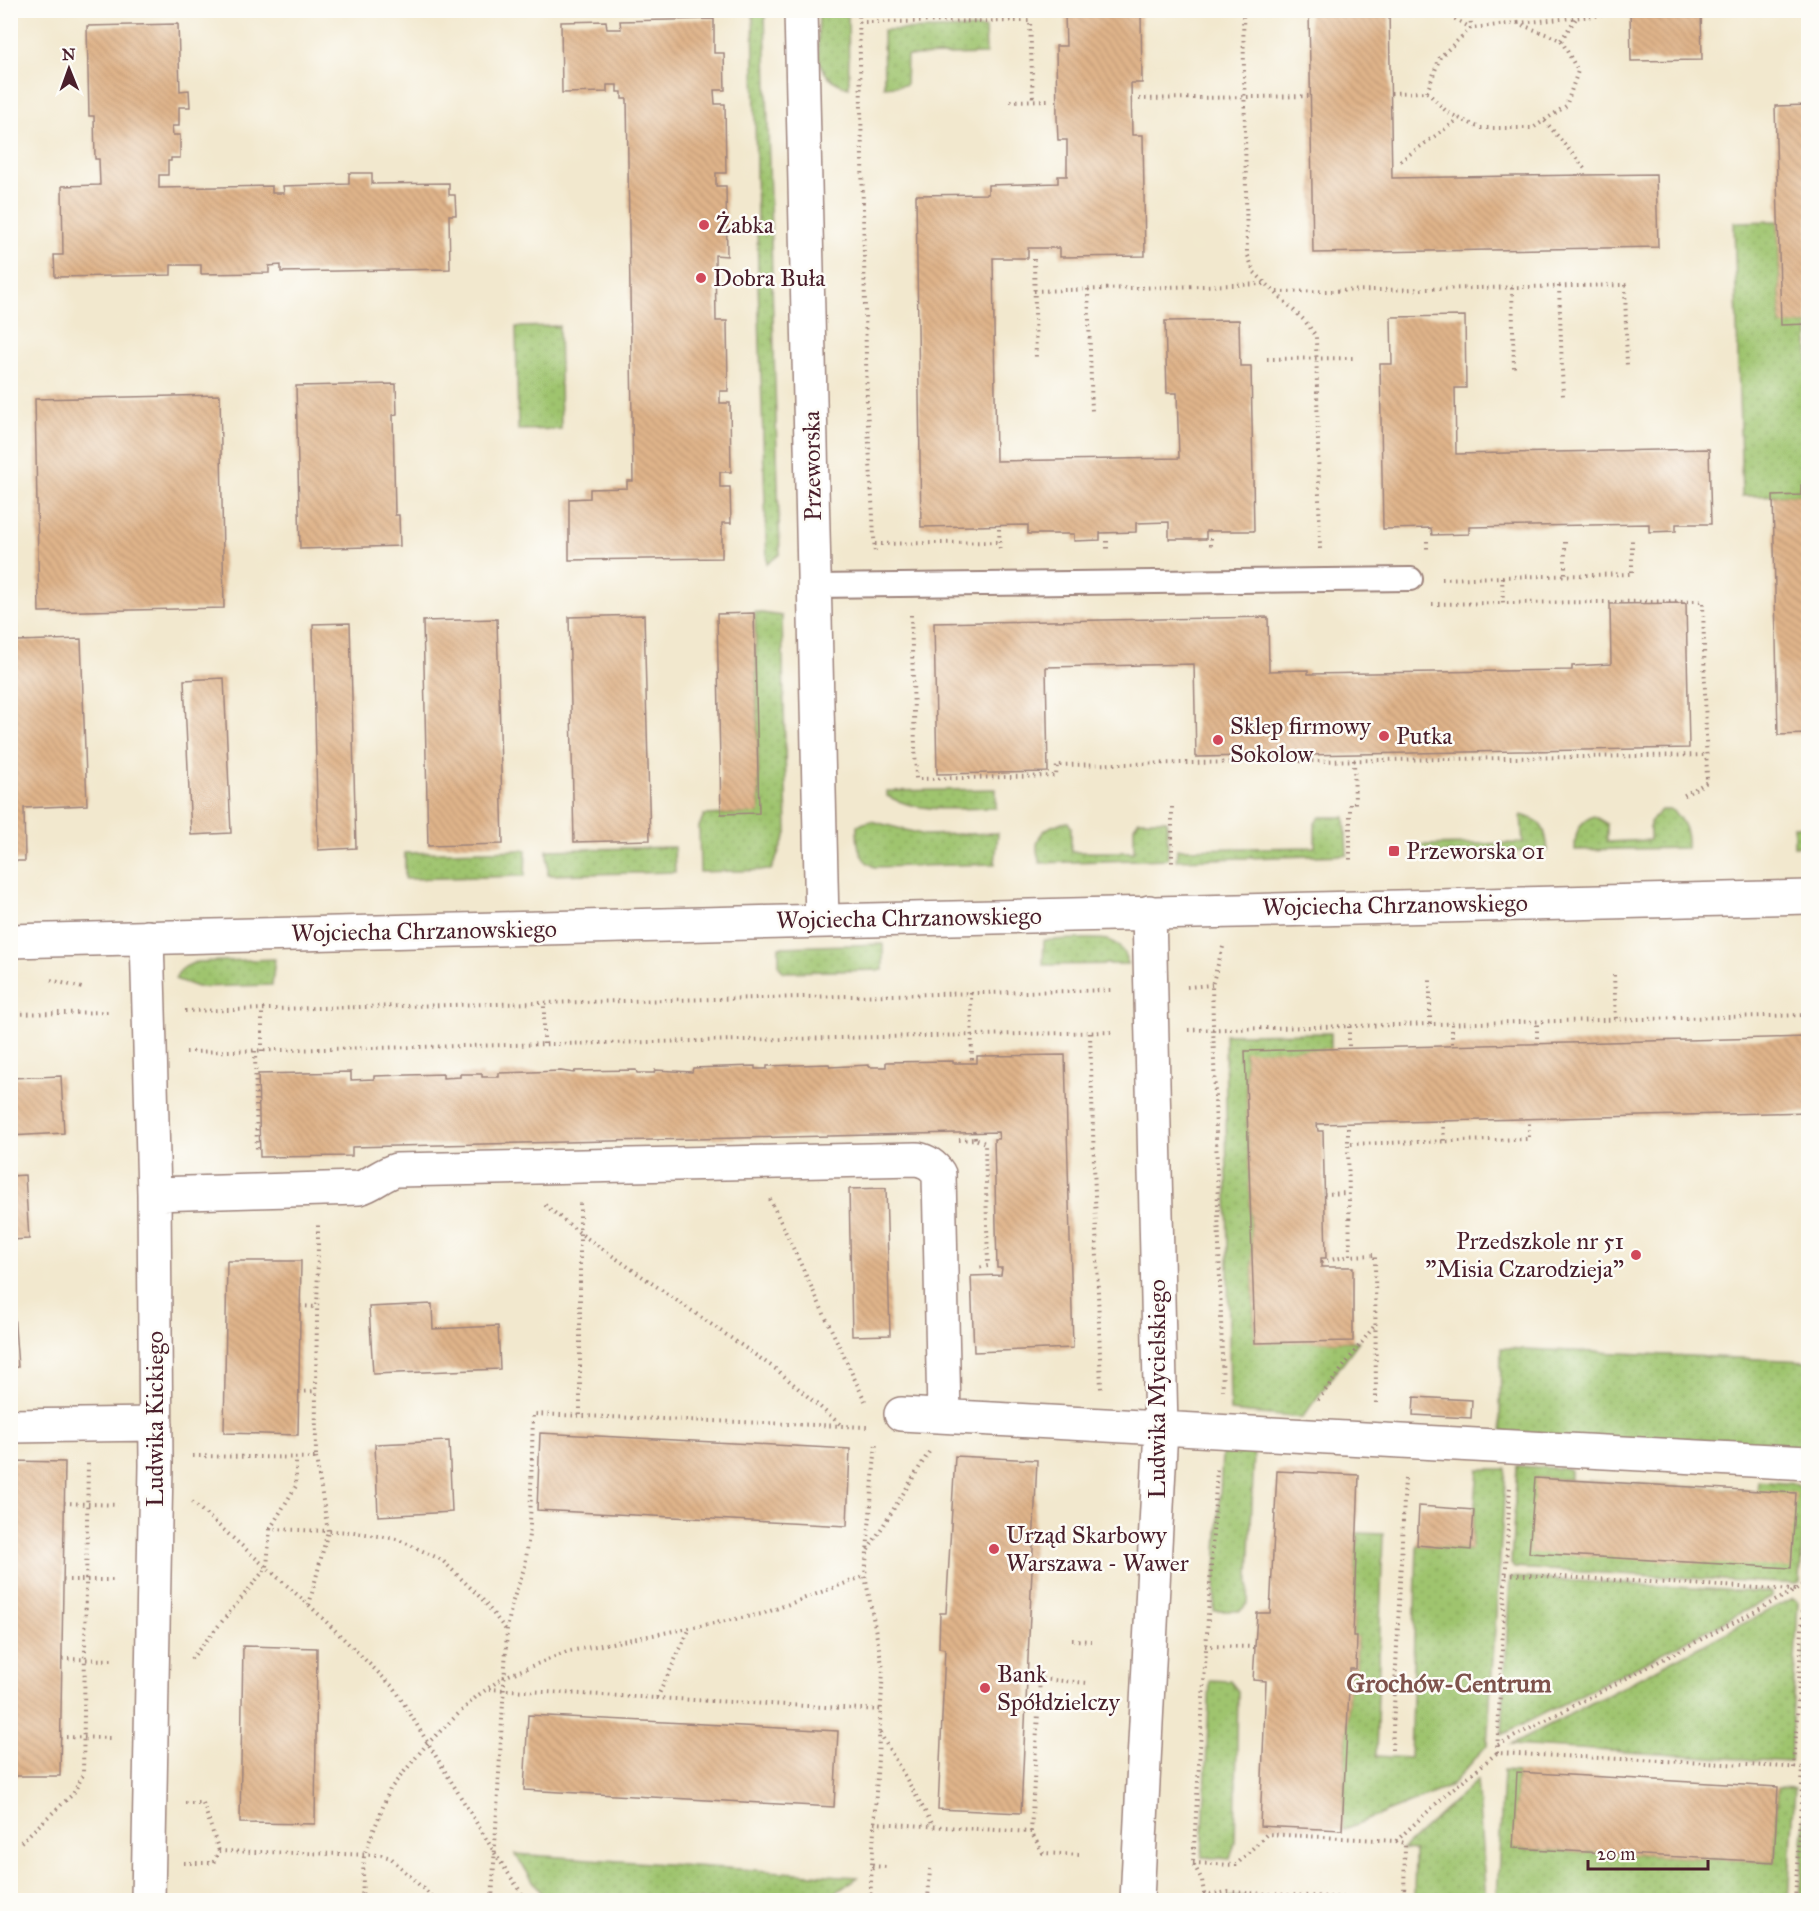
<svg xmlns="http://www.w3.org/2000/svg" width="1819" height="1911" font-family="'IM FELL Great Primer',serif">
  <defs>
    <pattern id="grass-dots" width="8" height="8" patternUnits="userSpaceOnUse" patternTransform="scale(1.5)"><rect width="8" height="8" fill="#9fc46e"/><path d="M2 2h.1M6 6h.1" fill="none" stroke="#8aa85f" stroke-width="1.8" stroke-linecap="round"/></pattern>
    <pattern id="garden-furrows" width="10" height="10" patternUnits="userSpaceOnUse" patternTransform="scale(1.5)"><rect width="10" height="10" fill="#9fc46e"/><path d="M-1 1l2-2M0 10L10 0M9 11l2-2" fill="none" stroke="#8aa85f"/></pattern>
    <pattern id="building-back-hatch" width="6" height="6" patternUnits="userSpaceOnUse" patternTransform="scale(1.5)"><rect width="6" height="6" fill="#dfb48a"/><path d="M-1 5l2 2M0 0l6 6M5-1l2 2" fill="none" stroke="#c19a77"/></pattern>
  </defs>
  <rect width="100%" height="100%" fill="#fdfcf7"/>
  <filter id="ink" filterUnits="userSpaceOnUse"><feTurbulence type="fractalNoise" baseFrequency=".0167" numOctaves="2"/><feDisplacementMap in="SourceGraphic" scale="12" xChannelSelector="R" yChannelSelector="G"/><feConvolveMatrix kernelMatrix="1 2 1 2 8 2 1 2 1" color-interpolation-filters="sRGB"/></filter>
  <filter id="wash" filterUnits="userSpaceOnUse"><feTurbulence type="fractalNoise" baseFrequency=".008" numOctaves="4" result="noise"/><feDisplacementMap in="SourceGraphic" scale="24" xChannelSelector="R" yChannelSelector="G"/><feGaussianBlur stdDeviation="1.35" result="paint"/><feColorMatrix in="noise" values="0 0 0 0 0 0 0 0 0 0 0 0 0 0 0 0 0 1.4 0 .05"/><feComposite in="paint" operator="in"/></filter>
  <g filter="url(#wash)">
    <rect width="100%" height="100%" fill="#f2e8ce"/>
    <path fill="url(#grass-dots)" stroke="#74724c" stroke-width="1.5" d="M753,11H762L765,13L772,274H758Z
      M819,11H848L849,87C810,79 819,42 819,11Z
      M985,28L986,54L907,56L906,85L884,87L883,30Z
      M1778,221L1781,324H1808V485H1801V495L1742,496L1734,222Z
      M772,282L780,554L767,564L758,283Z
      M559,326L561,429L518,430L516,327Z
      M755,612L782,616L787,833L771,870L700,872L699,827L704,815L759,813Z
      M996,789V808C959,808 921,814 887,796V791Z
      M1661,810H1672C1684,822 1688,832 1687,848L1575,850C1575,833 1578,822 1594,816L1607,824V842L1650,840V822Z
      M1521,815C1543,820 1546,830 1548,851L1421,854V845L1523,843Z
      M1320,817H1345L1347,855L1176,860L1177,849L1315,847V823Z
      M1139,820H1167L1168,859L1040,863C1031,838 1043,825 1068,822L1071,827V852H1134V827Z
      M871,821L925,835L998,833L995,864L874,867C857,859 857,842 857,825Z
      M1794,826H1808V846H1794Z
      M674,847L675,872L548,875L547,850Z
      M526,850L525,876L405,879V853Z
      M1044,940C1060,940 1094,937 1107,940C1120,943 1125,953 1128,964L1043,965Z
      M883,944V970L783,972L779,966V947Z
      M275,959L272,985L197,987L175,979C179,969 186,966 196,962Z
      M1331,1033V1049L1245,1052L1255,1342L1359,1341L1302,1418L1230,1411L1225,1034Z
      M1501,1348L1808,1361V1453L1511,1438L1502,1430L1500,1417Z
      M1228,1450L1254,1451L1248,1603L1240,1611H1214L1222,1455Z
      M1517,1466L1570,1469V1479L1535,1478L1757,1491L1758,1481L1797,1484L1805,1489L1800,1582L1796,1584L1514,1568L1511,1564Z
      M1478,1469H1506L1487,1745L1451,1786L1342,1830L1350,1669L1356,1668L1357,1637L1353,1636L1357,1533L1383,1534L1376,1756L1410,1758L1417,1545L1471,1550Z
      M1510,1577L1772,1593V1597L1502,1735Z
      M1792,1598L1798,1602L1790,1762L1511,1745Z
      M1808,1607V1763L1800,1762Z
      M1210,1680L1230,1681L1238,1691L1235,1843L1230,1859L1202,1857Z
      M1503,1771L1517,1772L1514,1848L1774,1862L1778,1787L1795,1788L1788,1900H1497Z
      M1808,1774V1900H1799Z
      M1477,1780L1486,1900L1414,1897L1415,1851L1402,1850Z
      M515,1854L858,1877L825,1900H546Z"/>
    <path fill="url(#garden-furrows)" stroke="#74724c" stroke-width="1.5" d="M1230,1897L1316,1900H1226Z"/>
    <g id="blocks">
      <path fill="url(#building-back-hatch)" d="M1056,10H1141L1142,83H1131L1132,135H1143L1145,256L1060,257V248H1028V258H993L996,461L1179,458L1177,393H1167L1165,321L1239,320L1240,366H1251L1254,531H1206V539H1169V522L1136,523V532L1100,533V540L1074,541V534H1028V525L921,527L916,195L988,194V185L1058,183V176H1067V140H1058L1057,118L1056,46H1066L1065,15L1056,16Z
        M1309,10H1389L1392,178L1656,174L1658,247L1313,253Z
        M1630,10H1701L1702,60L1631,61Z
        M714,19V53H724L725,90H714L715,104H725L726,173H716V186H726L727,256L715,255L716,321H727L728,391H720V403H730L731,472H720V487H730L731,523H722V558L569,560V499L590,498V489L627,488V481H633L627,99H622V92H617V85H607V92L562,93L561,22L606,21L607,29H621L620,21Z
        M178,24L180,91L189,90L190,107H179V126H172L173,135H180V158H171V161H168V175H159V188L272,186V193H284L283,186L349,184V173H372V184L449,183V195H455L456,215H449L450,269L281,272V265L269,266V273L201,274V265H171V275L55,277L54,255H63L62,186L100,185L99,159H95L94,116H89L87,26Z
        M1808,105V324L1781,325L1775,106Z
        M1465,316L1466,388H1455L1456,454L1709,449L1711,524H1676V531L1649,532V524L1469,527V534L1432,535L1431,528L1383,529L1380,364H1392L1391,317Z
        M396,384L397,414L393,415L395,515H399L400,546L300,549L296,386Z
        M220,395L224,608L39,612L35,399Z
        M1801,485H1808V742H1806V734L1778,735L1773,496L1801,495Z
        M1686,603L1689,748L1196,757L1194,664L1046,667L1048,772L937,774L934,623L1268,617L1269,671L1308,670V674L1572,670V666L1611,664L1610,604Z
        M754,613L759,813L721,814L717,614Z
        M644,615L650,840L574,842L569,617Z
        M497,619L503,844L428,846L423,621Z
        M350,623L356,848L318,850L313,624Z
        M10,624H17V641L81,639L87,805L24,808L25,861H10Z
        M224,678L231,833L191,835L184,680Z
        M1808,1037V1112L1317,1124L1318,1131H1323L1326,1258H1321V1267H1353V1341L1255,1343L1245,1051Z
        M1065,1055L1073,1348L974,1352L971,1276L1001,1275L1002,1268H997L994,1139H999L998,1132L352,1147V1156L260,1157L258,1074L351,1072V1080L374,1079V1076L443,1074V1078L460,1077V1074H482V1077H499V1073L561,1071L574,1073L575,1071L636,1070L637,1073H654L655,1070L692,1072L693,1068L755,1066V1069H767V1066L829,1064L830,1067L869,1065V1067H886V1062L953,1061V1063H977V1056Z
        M61,1076L64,1133L10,1136V1078Z
        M25,1175L29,1239L10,1240V1176Z
        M886,1188L890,1335L852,1336L849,1189Z
        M227,1261H301L298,1435L224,1433Z
        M432,1304L433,1329L498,1326L500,1369L373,1374L369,1307Z
        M14,1313L18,1367L10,1368V1314Z
        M1414,1397L1472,1400L1471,1418L1413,1415Z
        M540,1433L850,1449L847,1526L537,1510Z
        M449,1441L452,1512L378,1516L375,1444Z
        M955,1456L1037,1460L1021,1813L938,1809L945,1649L939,1648L940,1613H946Z
        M10,1461L65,1462L60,1776H10Z
        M1277,1471L1359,1475L1353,1636H1357L1356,1669H1350L1342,1830L1260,1826L1266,1681L1253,1680L1255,1647L1257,1613H1270Z
        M1535,1478L1796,1493L1791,1568L1529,1553Z
        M1419,1506L1474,1510L1471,1550L1417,1545Z
        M243,1646L317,1648L315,1824L240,1823Z
        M528,1715L838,1731L834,1807L524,1790Z
        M1517,1772L1778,1787L1774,1862L1513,1848Z"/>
    </g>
  </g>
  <g filter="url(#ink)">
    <use href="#blocks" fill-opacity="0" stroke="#9e847c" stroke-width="1.5"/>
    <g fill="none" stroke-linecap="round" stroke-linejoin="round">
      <defs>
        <path id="service" d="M815,586L1411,579"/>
        <path id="minor" d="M801,10L822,921
          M147,937L154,1194L156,1465L148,1900
          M10,941C610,927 1209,908 1808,897
          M154,1194L359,1188C373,1184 382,1174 396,1170L917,1159C927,1161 933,1165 939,1174L944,1416
          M901,1414L1808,1463
          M10,1426L156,1424
          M1137,1900L1161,1428L1149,912"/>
      </defs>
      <use href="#service" stroke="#9e847c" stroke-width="26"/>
      <use href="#minor" stroke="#9e847c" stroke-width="36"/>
      <path stroke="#9e847c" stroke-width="4" stroke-dasharray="1.5 4.5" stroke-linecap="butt" d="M859,10L867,406L875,555
        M1243,10L1247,253L1254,272L1305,321L1316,336L1320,550
        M1439,10L1471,28
        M1470,10L1471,27
        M859,22L1030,21L1033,101
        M1518,23L1615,14
        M1561,40L1577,17V10
        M1391,93L1427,92L1448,113L1480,128H1533L1566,106L1578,71L1561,40L1517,23L1471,28L1440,57L1427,92
        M1139,99L1311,96
        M1010,101L1050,100
        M1545,121L1586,170
        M1400,161L1459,119
        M1034,259L1036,361
        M1559,286L1563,397
        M1512,288L1514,369
        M1088,289L1092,412
        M1034,291L1267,284
        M1277,292L1625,285L1627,368
        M1267,359L1356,358
        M999,529L1000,551
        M1211,538V548
        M1107,541V550
        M1427,541V551
        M1565,542V576
        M875,544L1000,542
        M1502,577L1632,574V539
        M1442,579L1502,577L1503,603L1703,601L1707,782L1683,796
        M1432,604L1503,603
        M911,615L916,779L1056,776L1057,765L1706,755
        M1354,760L1355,804
        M1350,804V860
        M1172,807V867
        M1223,947L1212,985L1223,1393
        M1614,975L1616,1020
        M51,980L82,988
        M1187,987L1212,985
        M971,992L972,1063
        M185,1011L1113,990
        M10,1014L112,1012
        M1430,1024V979
        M1452,1024V1046
        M1188,1030L1808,1015
        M1090,1033L1101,1389
        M544,1044V1003
        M1537,1044V1022
        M1349,1046V1026
        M255,1051L257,1153
        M262,1051V1009
        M186,1052L1114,1032
        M1443,1121L1444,1142
        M1348,1128V1144
        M974,1131L975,1139
        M959,1140L975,1139L985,1143L988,1266L977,1268
        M1324,1194L1348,1193
        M770,1199L865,1401
        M545,1205L581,1234L777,1370L842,1426
        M1321,1262L1350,1256
        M300,1306L318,1307
        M299,1392L315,1391
        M1318,1400L1375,1325
        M1376,1403L1375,1255L1350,1256L1348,1144L1529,1139V1119
        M580,1415V1203
        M193,1456L316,1458C315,1380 318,1303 318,1225
        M192,1502L309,1605L395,1689L496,1855L526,1900
        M64,1503L118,1505
        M270,1529L296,1486V1459
        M868,1550L929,1452
        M1506,1574L1795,1590
        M63,1580H116
        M309,1605L328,1531L353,1532L397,1539L442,1560L482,1599L506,1630
        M1072,1640L1092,1641
        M1205,1646L1255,1647
        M62,1659L115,1660
        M191,1659L267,1567L270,1529L328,1531L316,1458
        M489,1689L881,1710
        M657,1698L690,1628
        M880,1733L934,1827
        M60,1737L114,1738
        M1498,1745L1796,1590L1808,1581
        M1392,1750L1405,1478
        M1497,1753L1510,1484
        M1794,1768L1808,1525
        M185,1803H203L219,1851
        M874,1823L1031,1832L1043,1853L1081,1855
        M1031,1832L1040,1679L1089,1683
        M1396,1841L1450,1791L1497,1753L1808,1768
        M21,1842L73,1794L83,1775L88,1462
        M184,1863H213L219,1851L381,1855L391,1858L435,1900
        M1193,1863L1236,1865L1267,1834L1396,1841L1405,1843L1404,1900
        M872,1866L886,1867
        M1204,1896L1228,1892L1349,1898L1369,1900
        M362,1900L364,1855L390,1789L427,1744L477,1696L504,1677L570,1651L762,1614L865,1576
        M492,1900L507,1630L512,1603L525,1566L530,1527L533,1414L867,1427
        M870,1900L883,1669L865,1576L876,1442
        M928,1900L930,1869
        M1205,1900L1202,1880L1193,1863L1217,1469
        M1795,1900L1803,1768"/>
      <use href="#service" stroke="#fff" stroke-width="22"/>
      <use href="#minor" stroke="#fff" stroke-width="33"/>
    </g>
  </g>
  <g fill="#d1495b" stroke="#fdfcf7" stroke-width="2">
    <circle cx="704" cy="225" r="6"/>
    <circle cx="701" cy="278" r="6"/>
    <circle cx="1384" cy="736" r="6"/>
    <circle cx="1218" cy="740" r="6"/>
    <rect x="1388" y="845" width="12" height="12" rx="3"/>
    <circle cx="1636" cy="1255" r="6"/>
    <circle cx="994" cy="1549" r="6"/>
    <circle cx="985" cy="1688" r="6"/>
  </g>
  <g text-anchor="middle" stroke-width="5" stroke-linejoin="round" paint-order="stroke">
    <g font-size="24" fill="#4a1f2b" stroke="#fdfcf7" text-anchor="start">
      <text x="716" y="233">Żabka</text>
      <text x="713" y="286">Dobra Buła</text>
      <text x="1230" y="734">Sklep firmowy<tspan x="1230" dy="28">Sokolow</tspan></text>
      <text x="1396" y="744">Putka</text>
      <text x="1406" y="859">Przeworska 01</text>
      <text x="1624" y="1249" text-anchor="end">Przedszkole nr 51<tspan x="1624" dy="28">"Misia Czarodzieja"</tspan></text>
      <text x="1006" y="1543">Urząd Skarbowy<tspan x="1006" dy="28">Warszawa - Wawer</tspan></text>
      <text x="997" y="1682">Bank<tspan x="997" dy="28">Spółdzielczy</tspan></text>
    </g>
    <g font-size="24" fill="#4a1f2b" stroke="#fdfcf7">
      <text transform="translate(812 466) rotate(-91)" y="8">Przeworska</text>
      <text transform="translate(1395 905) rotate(-1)" y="8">Wojciecha Chrzanowskiego</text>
      <text transform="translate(909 918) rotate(-1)" y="8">Wojciecha Chrzanowskiego</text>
      <text transform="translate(424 931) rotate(-1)" y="8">Wojciecha Chrzanowskiego</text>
      <text transform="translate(1157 1389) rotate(-90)" y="8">Ludwika Mycielskiego</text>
      <text transform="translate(155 1419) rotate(-90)" y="8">Ludwika Kickiego</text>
    </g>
    <g font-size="26" font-weight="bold" fill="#7e534c" stroke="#fdfcf7">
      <text x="1449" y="1692">Grochów-Centrum</text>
    </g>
  </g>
  <rect width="1819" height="1911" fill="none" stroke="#fdfcf7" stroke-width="36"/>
  <g transform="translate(69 69) rotate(359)" stroke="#fdfcf7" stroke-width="4.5" paint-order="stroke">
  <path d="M0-4.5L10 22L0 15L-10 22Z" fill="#4a1f2b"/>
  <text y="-9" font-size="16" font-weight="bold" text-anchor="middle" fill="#4a1f2b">N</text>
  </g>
  <path d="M1588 1860v9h120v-9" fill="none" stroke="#4a1f2b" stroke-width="3"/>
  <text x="1597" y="1860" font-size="18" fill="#4a1f2b" stroke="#fdfcf7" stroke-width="4.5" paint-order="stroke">20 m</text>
</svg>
